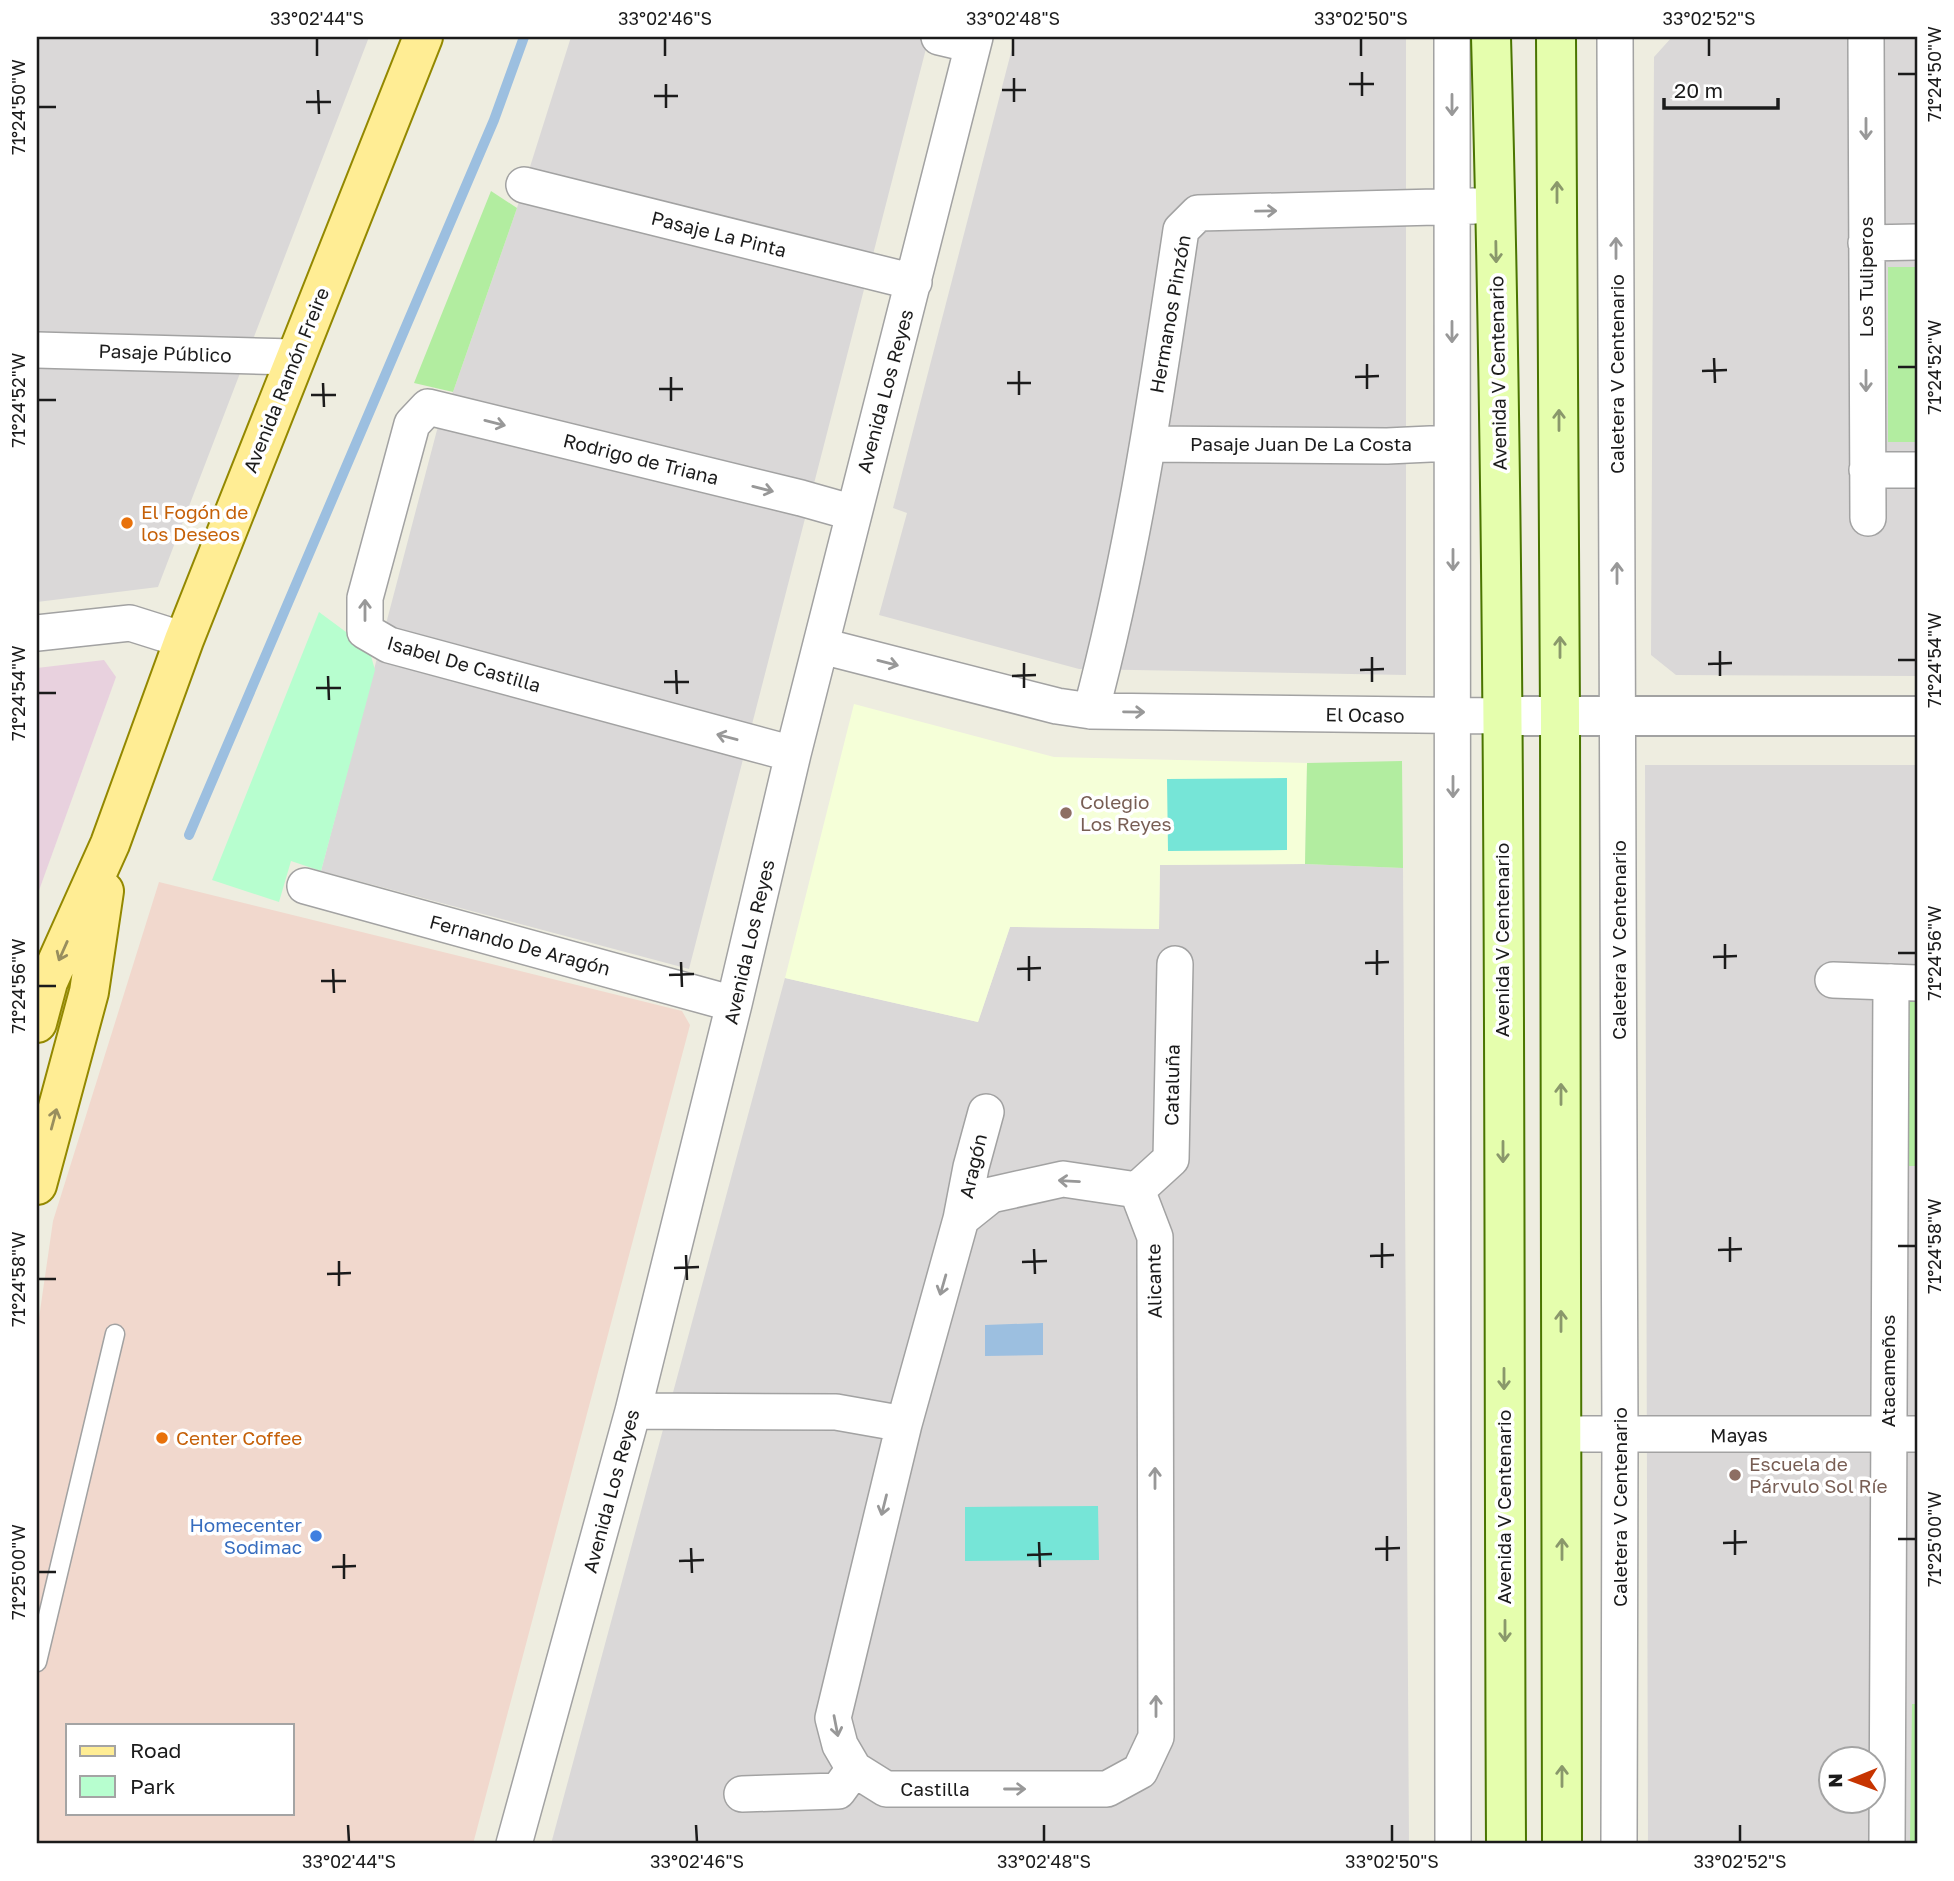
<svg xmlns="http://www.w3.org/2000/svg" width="1954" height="1881" font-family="'Golos Text',sans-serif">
  <rect width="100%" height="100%" fill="#eeede0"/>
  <path fill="#dad8d8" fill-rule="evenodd" d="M37,37H369L158,587L37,602Z
    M571,37H929L689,969L321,871L437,430L453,392L517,208Z
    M1015,37H1406V675L1079,669L879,615L907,513L893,508Z
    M1672,37H1917V676L1676,675L1651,655L1654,57Z
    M1645,765H1917V1844H1648ZM1832,1758H1874V1800H1832Z
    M1305,864L1403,868L1409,1844H551L785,978L978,1022L1010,927L1159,929L1160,865Z"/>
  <path fill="#f1d8cd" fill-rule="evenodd" d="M159,882L682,1011L690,1025L473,1844H37V1332L53,1221ZM68,1725H292V1813H68Z"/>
  <path fill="#e8d1de" d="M104,660L116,677L37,896V668Z"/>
  <path fill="#f5ffd8" d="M854,704L1054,757L1307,763L1305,864L1160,865L1159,929L1010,927L978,1022L785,978Z"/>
  <path fill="#b2eda0" d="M491,191L517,208L453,392L414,383Z
    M1888,267H1917V442H1888Z
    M1402,761L1403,868L1305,864L1307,763Z
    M1906,1001H1917V1166H1907Z
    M1912,1704H1917V1844H1910Z"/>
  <path fill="#b7fecf" d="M319,612L369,649L375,670L321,871L291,861L279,902L212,880Z"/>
  <path fill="#76e5d7" d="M1287,778V850L1168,851L1167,779Z
    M1098,1506L1099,1560L965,1561V1507Z"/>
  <path fill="#9cbfe0" d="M1043,1323V1355L985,1356V1325Z"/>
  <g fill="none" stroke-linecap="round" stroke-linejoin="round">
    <path stroke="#9cbfe0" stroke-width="10" d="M189,835L494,120L524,37"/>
    <defs>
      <path id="service" d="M37,1662L115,1334"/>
      <path id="minor" d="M939,37L973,45
        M1452,37L1453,1844
        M1615,37L1620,1435L1619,1844
        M1866,37L1868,518
        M524,185L914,282
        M1866,243L1917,242
        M37,350L294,357
        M1149,444L1387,446L1452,443
        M1867,470H1917
        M37,633L130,623L184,640
        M822,646L1057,706L1091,711L1502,716
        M1091,711C1133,553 1157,392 1181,230L1198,213L1475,206
        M793,754L389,645L365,631V598L412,424L428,407L801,498L854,513
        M305,886L734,1004
        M1833,980L1917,983
        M986,1112L971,1167L961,1219L904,1424L833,1718L840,1745L854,1769L886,1789H1107L1140,1771L1156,1737L1155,1237L1137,1190
        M1137,1190L1171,1159L1175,964
        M961,1219L991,1195L1063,1179L1137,1190
        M633,1411L836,1412L904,1424
        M1562,1434H1917
        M742,1794L838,1791L854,1769
        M514,1844L633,1411L734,1004L793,754L975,37
        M1887,1844L1891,982"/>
      <path id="tertiary" d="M1502,716H1917"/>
      <path id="secondary" d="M1491,37C1508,639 1503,1242 1506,1844
        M1556,37L1560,715L1562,1844"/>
      <path id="primary" d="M37,1023L48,982L110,844L184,640L423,37
        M37,1185L89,992L104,891"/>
    </defs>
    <use href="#service" stroke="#a2a2a2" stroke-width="21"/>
    <use href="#minor" stroke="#a2a2a2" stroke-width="38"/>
    <use href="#tertiary" stroke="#a2a2a2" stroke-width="42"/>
    <use href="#secondary" stroke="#4a7500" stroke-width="42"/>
    <use href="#primary" stroke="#938800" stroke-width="42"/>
    <use href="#service" stroke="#fff" stroke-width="18"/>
    <use href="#minor" stroke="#fff" stroke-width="35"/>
    <use href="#tertiary" stroke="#fff" stroke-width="38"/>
    <use href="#secondary" stroke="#e5fead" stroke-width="38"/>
    <use href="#primary" stroke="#ffed94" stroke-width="38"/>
  </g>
  <defs><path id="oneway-shaft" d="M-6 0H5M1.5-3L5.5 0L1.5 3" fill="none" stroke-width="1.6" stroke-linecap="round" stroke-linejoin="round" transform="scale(1.75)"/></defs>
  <g stroke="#989898">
    <use href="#oneway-shaft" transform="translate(1452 105) rotate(90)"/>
    <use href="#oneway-shaft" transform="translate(1866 129) rotate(90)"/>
    <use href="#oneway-shaft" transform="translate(1266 211) rotate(-1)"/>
    <use href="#oneway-shaft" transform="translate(1616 248) rotate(-90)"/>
    <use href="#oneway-shaft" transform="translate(1452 332) rotate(90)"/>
    <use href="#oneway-shaft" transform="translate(1866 381) rotate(90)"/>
    <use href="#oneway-shaft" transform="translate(495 423) rotate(14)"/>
    <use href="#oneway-shaft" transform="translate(763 489) rotate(14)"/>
    <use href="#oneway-shaft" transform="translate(1453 560) rotate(90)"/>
    <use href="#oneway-shaft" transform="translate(1617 573) rotate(-90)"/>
    <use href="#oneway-shaft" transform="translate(365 610) rotate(-90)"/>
    <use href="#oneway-shaft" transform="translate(888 663) rotate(14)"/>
    <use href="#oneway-shaft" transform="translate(1134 712) rotate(1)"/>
    <use href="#oneway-shaft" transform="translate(727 737) rotate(-165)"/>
    <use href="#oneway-shaft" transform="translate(1453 787) rotate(90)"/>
    <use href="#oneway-shaft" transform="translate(1069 1181) rotate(-177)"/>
    <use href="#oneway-shaft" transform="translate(943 1285) rotate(106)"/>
    <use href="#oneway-shaft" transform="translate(1155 1478) rotate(-90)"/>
    <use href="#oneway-shaft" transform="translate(884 1505) rotate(104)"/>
    <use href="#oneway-shaft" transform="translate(1156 1706) rotate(-90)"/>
    <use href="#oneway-shaft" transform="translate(836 1726) rotate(79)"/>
    <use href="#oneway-shaft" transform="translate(1015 1789)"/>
  </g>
  <g stroke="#8a986b">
    <use href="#oneway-shaft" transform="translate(1557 192) rotate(-90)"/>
    <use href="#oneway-shaft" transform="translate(1496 252) rotate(89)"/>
    <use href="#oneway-shaft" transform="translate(1559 420) rotate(-90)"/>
    <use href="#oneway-shaft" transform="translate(1560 647) rotate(-90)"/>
    <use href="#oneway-shaft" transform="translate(1561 1094) rotate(-90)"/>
    <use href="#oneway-shaft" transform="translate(1503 1152) rotate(90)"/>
    <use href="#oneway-shaft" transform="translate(1561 1321) rotate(-90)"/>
    <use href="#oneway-shaft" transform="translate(1504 1379) rotate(90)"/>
    <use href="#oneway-shaft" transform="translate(1562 1549) rotate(-90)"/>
    <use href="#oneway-shaft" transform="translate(1505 1631) rotate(90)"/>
    <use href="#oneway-shaft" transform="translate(1562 1776) rotate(-90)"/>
  </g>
  <g stroke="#988e5e">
    <use href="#oneway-shaft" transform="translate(63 951) rotate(114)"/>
    <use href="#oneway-shaft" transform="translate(54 1119) rotate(-75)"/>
  </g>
  <path fill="none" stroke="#1b1b1b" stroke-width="2.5" d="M317,38V56M665,38V56M1013,38V56M1361,38V56M1709,38V56M1362,72V96M1898,74H1916M1014,78V102M666,84V108M1349,84H1374M318,90L319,114M1002,90H1026M654,96H678M306,102H331M38,107H56M1714,358L1715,383M1367,364V389M1898,367H1916M1019,371V395M1702,371L1727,370M671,377V401M1355,377L1379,376M323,383L324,407M1007,383H1031M659,389H683M311,395H336M38,400H56M1720,651V676M1372,657V682M1898,660H1916M1024,663V688M1708,664L1732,663M676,670L677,694M1360,670L1384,669M328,676L329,700M1012,676L1036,675M664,682H689M316,688H341M38,693H56M1725,944V969M1377,950V975M1898,953H1916M1029,956V981M1713,957L1737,956M681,962L682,987M1365,963L1389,962M333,969L334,993M1017,969L1041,968M669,975L694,974M321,981H346M38,986H56M1730,1237V1262M1382,1243V1268M1898,1246H1916M1034,1249L1035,1274M1718,1250L1742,1249M686,1255L687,1280M1370,1256L1394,1255M339,1261V1286M1022,1262L1047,1261M674,1268L699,1267M327,1274L351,1273M38,1279H56M1735,1530V1555M1387,1536V1561M1898,1539H1916M1039,1542L1040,1567M1723,1543L1747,1542M691,1548L692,1573M1375,1549L1400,1548M344,1554V1579M1027,1555L1052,1554M679,1561L704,1560M332,1567L356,1566M38,1572H56M348,1825L349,1842M696,1825L697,1842M1044,1825V1842M1392,1825V1842M1740,1825V1842"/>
  <g fill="#e8710a" stroke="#fff" stroke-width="2.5">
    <circle cx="127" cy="523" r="7"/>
    <circle cx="162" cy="1438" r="7"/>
  </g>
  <g fill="#8d6e63" stroke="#fff" stroke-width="2.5">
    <circle cx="1066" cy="813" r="7"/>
    <circle cx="1735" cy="1475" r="7"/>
  </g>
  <circle fill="#3f7fe0" stroke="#fff" stroke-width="2.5" cx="316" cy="1536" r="7"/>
  <g text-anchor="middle" stroke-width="7" stroke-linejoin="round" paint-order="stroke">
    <g font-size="19" fill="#1b1b1b" stroke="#fff">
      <text transform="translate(719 234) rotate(14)" y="7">Pasaje La Pinta</text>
      <text transform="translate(1866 277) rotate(-90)" y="7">Los Tuliperos</text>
      <text transform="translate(1170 314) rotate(-80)" y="7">Hermanos Pinzón</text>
      <text transform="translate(165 353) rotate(2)" y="7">Pasaje Público</text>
      <text transform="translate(1498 373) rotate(-91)" y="7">Avenida V Centenario</text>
      <text transform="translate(1617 374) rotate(-90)" y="7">Caletera V Centenario</text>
      <text transform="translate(286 380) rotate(-68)" y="7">Avenida Ramón Freire</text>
      <text transform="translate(885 391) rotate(-75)" y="7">Avenida Los Reyes</text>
      <text x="1301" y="451">Pasaje Juan De La Costa</text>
      <text transform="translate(641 459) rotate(14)" y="7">Rodrigo de Triana</text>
      <text transform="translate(464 664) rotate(16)" y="7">Isabel De Castilla</text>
      <text transform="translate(1365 715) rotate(1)" y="7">El Ocaso</text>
      <text transform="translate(1502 940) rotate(-90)" y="7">Avenida V Centenario</text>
      <text transform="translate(1619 940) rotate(-90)" y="7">Caletera V Centenario</text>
      <text transform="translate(749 942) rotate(-77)" y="7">Avenida Los Reyes</text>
      <text transform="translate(520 945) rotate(15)" y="7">Fernando De Aragón</text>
      <text transform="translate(1172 1085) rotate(-89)" y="7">Cataluña</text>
      <text transform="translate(973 1166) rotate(-77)" y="7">Aragón</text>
      <text transform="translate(1154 1281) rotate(-91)" y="7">Alicante</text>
      <text transform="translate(1888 1371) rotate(-90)" y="7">Atacameños</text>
      <text transform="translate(1739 1435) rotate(-1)" y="7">Mayas</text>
      <text transform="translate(611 1491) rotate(-75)" y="7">Avenida Los Reyes</text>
      <text transform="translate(1504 1507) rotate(-90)" y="7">Avenida V Centenario</text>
      <text transform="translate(1620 1507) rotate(-90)" y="7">Caletera V Centenario</text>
      <text x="935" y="1796">Castilla</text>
    </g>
    <g font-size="19" fill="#c56008" stroke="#fff" text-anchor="start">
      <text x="141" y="519">El Fogón de<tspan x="141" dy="22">los Deseos</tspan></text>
      <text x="176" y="1445">Center Coffee</text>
    </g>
    <g font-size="19" fill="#785e54" stroke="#fff" text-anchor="start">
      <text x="1080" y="809">Colegio<tspan x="1080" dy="22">Los Reyes</tspan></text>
      <text x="1749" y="1471">Escuela de<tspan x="1749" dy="22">Párvulo Sol Ríe</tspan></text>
    </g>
    <g font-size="19" fill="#366cbe" stroke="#fff" text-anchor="end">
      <text x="302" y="1532">Homecenter<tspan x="302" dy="22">Sodimac</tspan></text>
    </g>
  </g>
  <rect width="1954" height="1881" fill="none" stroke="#ffffff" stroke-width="77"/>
  <rect x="66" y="1724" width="228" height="91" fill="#ffffff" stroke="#a4a4a4" stroke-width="2"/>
  <rect x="80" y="1746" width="35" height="10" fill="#ffed94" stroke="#a4a4a4" stroke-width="2"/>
  <text x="130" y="1758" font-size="21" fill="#1b1b1b">Road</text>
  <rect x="80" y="1776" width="35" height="21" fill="#b7fecf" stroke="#a4a4a4" stroke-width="2"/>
  <text x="130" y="1794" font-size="21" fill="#1b1b1b">Park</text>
  <g transform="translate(1852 1780) rotate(269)"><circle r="33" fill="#ffffff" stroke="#a4a4a4" stroke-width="2"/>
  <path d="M0-5L12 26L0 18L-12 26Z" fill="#c73400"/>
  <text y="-10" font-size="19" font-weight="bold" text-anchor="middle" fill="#1b1b1b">N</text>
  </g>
  <path d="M1664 98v10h114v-10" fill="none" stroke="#1b1b1b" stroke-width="3.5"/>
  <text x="1674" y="98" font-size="21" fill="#1b1b1b" stroke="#ffffff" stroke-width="5" paint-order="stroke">20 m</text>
  <rect x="38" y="38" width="1878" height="1804" fill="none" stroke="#1b1b1b" stroke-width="2.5"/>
  <g font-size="18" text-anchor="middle" fill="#1b1b1b">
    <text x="317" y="25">33°02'44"S</text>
    <text x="665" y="25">33°02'46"S</text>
    <text x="1013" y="25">33°02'48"S</text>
    <text x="1361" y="25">33°02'50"S</text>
    <text x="1709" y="25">33°02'52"S</text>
    <text transform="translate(1935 74) rotate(-90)" y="6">71°24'50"W</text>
    <text transform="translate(19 107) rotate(-90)" y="6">71°24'50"W</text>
    <text transform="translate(1935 367) rotate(-90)" y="6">71°24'52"W</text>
    <text transform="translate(19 400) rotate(-90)" y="6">71°24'52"W</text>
    <text transform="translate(1935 660) rotate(-90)" y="6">71°24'54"W</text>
    <text transform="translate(19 693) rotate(-90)" y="6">71°24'54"W</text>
    <text transform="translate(1935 953) rotate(-90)" y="6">71°24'56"W</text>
    <text transform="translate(19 986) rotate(-90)" y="6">71°24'56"W</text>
    <text transform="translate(1935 1246) rotate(-90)" y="6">71°24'58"W</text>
    <text transform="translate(19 1279) rotate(-90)" y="6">71°24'58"W</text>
    <text transform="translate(1935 1539) rotate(-90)" y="6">71°25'00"W</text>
    <text transform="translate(19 1572) rotate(-90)" y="6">71°25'00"W</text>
    <text x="349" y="1868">33°02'44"S</text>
    <text x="697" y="1868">33°02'46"S</text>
    <text x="1044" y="1868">33°02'48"S</text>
    <text x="1392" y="1868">33°02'50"S</text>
    <text x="1740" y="1868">33°02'52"S</text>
  </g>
</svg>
